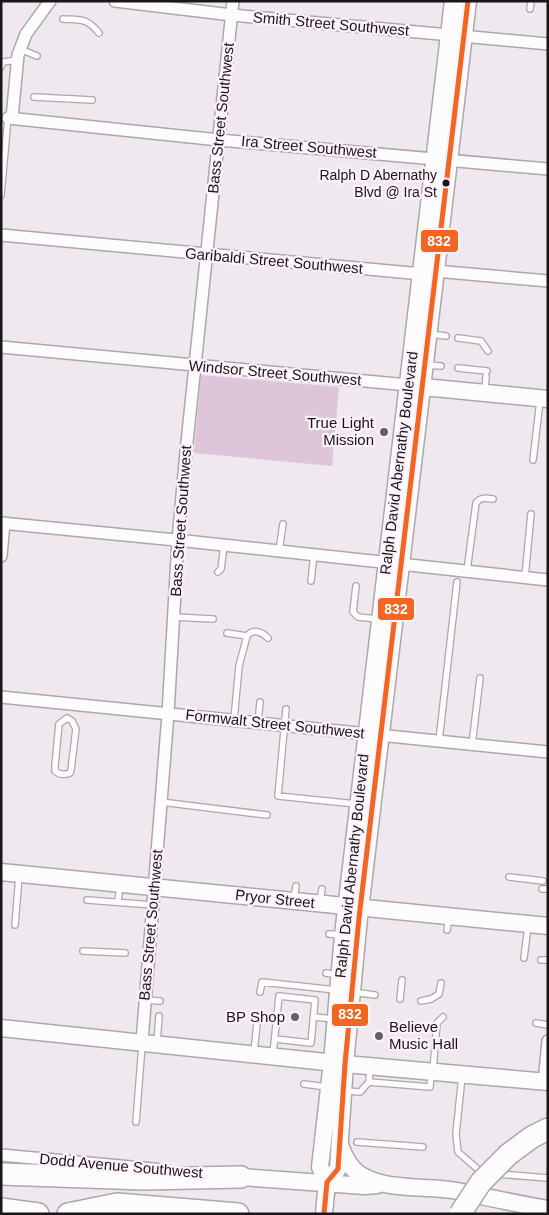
<svg xmlns="http://www.w3.org/2000/svg" width="549" height="1215" font-family="Helvetica,sans-serif">
  <rect width="100%" height="100%" fill="#efe8ee"/>
  <path fill="#dec5d9" d="M201,375L339,387L332,466L194,453Z"/>
  <g fill="none" stroke-linecap="round" stroke-linejoin="round">
    <defs>
      <path id="lane" d="M530,9L531,1
        M63,19C82,20 87,18 99,33
        M20,49L37,56
        M1,67L3,62L17,60
        M34,97L92,100
        M1,195L8,118
        M430,334L446,336
        M458,338L481,341L488,351
        M426,365L441,366
        M458,368L487,371
        M485,391L486,376
        M533,460L540,401
        M279,551L283,524
        M467,571L476,503C480,497 486,498 493,499
        M218,572L221,569L224,545
        M525,577L531,514
        M311,581L314,554
        M356,586L353,612L358,617L377,619
        M174,617L213,619
        M227,633L247,636L239,666L234,720
        M247,636C253,628 262,632 268,638
        M286,709L278,796L356,804
        M67,718L72,721L76,729L71,770L70,773C65,775 60,775 55,771V765L59,724Z
        M258,723L260,702
        M439,741L457,582
        M472,745L480,678
        M161,802L267,815
        M509,877L543,881
        M542,889H548
        M294,898L296,886
        M87,900L153,905
        M320,901L322,889
        M118,902L120,884
        M15,925L19,876
        M447,930L449,918
        M329,934L341,935
        M83,951L125,953
        M524,958L528,926
        M541,960H548
        M326,973L339,975
        M260,992L262,982L336,990
        M352,992L375,995
        M400,999L402,980
        M145,1000L160,1001
        M421,1001L431,999L439,994L441,983
        M314,1017L334,1019
        M536,1023L548,1025
        M157,1042L159,1016
        M254,1052L257,1024
        M273,1054L279,996L315,1000L311,1043L275,1039
        M433,1070L437,1023L443,1017
        M462,1076L456,1134L458,1152L481,1172L485,1173
        M369,1082L430,1087L431,1073
        M304,1084L327,1087
        M346,1091L360,1092L369,1082L370,1067
        M136,1122L142,1045
        M357,1142L423,1147
        M497,1174L548,1178"/>
      <path id="street" d="M115,1L232,15L548,44
        M8,118L219,140L548,169
        M12,118L18,55L26,34L50,1
        M1,235L411,273L435,271L548,281
        M1,347L408,385
        M1,523L186,541L548,580
        M1,556L4,523
        M1,697L548,752
        M142,1042L168,714L178,540L186,452L233,1
        M544,1082L548,1041
        M1,1155L164,1170"/>
      <path id="secondary" d="M413,386L548,399
        M1,872L548,926
        M1,1028L345,1064L548,1082
        M340,1145C344,1156 349,1167 359,1174C387,1192 426,1185 457,1191C487,1197 517,1204 548,1209
        M241,1177L365,1186L377,1185
        M327,1182L338,1169L345,1064L359,918L468,1
        M324,1214L327,1182L320,1167L332,1062L343,935L453,1"/>
      <path id="highway" d="M509,1154L532,1137L548,1129
        M1,1174L144,1179L241,1177
        M1,1209L38,1214
        M68,1214L117,1204L238,1214"/>
    </defs>
    <use href="#lane" stroke="#aca7ab" stroke-width="8"/>
    <use href="#street" stroke="#aca7ab" stroke-width="14"/>
    <use href="#secondary" stroke="#aca7ab" stroke-width="19"/>
    <use href="#highway" stroke="#aca7ab" stroke-width="24"/>
    <use href="#lane" stroke="#fdfcfc" stroke-width="5.5"/>
    <use href="#street" stroke="#fdfcfc" stroke-width="11"/>
    <use href="#secondary" stroke="#fdfcfc" stroke-width="16"/>
    <use href="#highway" stroke="#fdfcfc" stroke-width="21"/>
    <defs>
      <path id="highway-bridge" d="M460,1214L481,1182L509,1154"/>
    </defs>
    <use href="#highway-bridge" stroke="#aca7ab" stroke-width="24" stroke-linecap="butt"/>
    <use href="#highway-bridge" stroke="#fdfcfc" stroke-width="21"/>
    <defs>
      <path id="bus-1" d="M324,1214L327,1182L338,1169L345,1064L359,918L468,1"/>
    </defs>
    <use href="#bus-1" stroke="#fef3fc" stroke-width="9"/>
    <use href="#bus-1" stroke="#f26522" stroke-width="5"/>
  </g>
  <circle fill="#1a1619" stroke="#fef3fc" stroke-width="2" cx="446" cy="183" r="4.5"/>
  <g fill="#656064" stroke="#fef3fc" stroke-width="2">
    <circle cx="384" cy="432" r="5"/>
    <circle cx="295" cy="1017" r="5"/>
    <circle cx="379" cy="1036" r="5"/>
  </g>
  <g text-anchor="middle" stroke-width="4.5" stroke-linejoin="round" paint-order="stroke">
    <g font-size="14" fill="#1a1619" stroke="#fef3fc" text-anchor="end">
      <text x="437" y="180">Ralph D Abernathy<tspan x="437" dy="17">Blvd @ Ira St</tspan></text>
    </g>
    <g font-size="15" fill="#1a1619" stroke="#fef3fc">
      <text transform="translate(331 24) rotate(5)" y="5">Smith Street Southwest</text>
      <text transform="translate(221 118) rotate(-84)" y="5">Bass Street Southwest</text>
      <text transform="translate(309 147) rotate(5)" y="5">Ira Street Southwest</text>
      <text transform="translate(274 261) rotate(5)" y="5">Garibaldi Street Southwest</text>
      <text transform="translate(275 373) rotate(5)" y="5">Windsor Street Southwest</text>
      <text transform="translate(399 463) rotate(-83)" y="5">Ralph David Abernathy Boulevard</text>
      <text transform="translate(181 521) rotate(-86)" y="5">Bass Street Southwest</text>
      <text transform="translate(275 724) rotate(6)" y="5">Formwalt Street Southwest</text>
      <text transform="translate(352 866) rotate(-84)" y="5">Ralph David Abernathy Boulevard</text>
      <text transform="translate(275 899) rotate(6)" y="5">Pryor Street</text>
      <text transform="translate(151 925) rotate(-85)" y="5">Bass Street Southwest</text>
      <text transform="translate(121 1166) rotate(5)" y="5">Dodd Avenue Southwest</text>
    </g>
    <g font-size="15" fill="#1a1619" stroke="#fef3fc" text-anchor="end">
      <text x="374" y="428">True Light<tspan x="374" dy="17">Mission</tspan></text>
      <text x="285" y="1022">BP Shop</text>
      <text x="389" y="1032" text-anchor="start">Believe<tspan x="389" dy="17">Music Hall</tspan></text>
    </g>
  </g>
  <g stroke="#fef3fc" stroke-width="2">
    <rect x="420" y="229" width="39" height="24" rx="5" fill="#f26522"/>
    <rect x="377" y="597" width="38" height="24" rx="5" fill="#f26522"/>
    <rect x="331" y="1003" width="38" height="24" rx="5" fill="#f26522"/>
  </g>
  <g font-size="14" text-anchor="middle" font-weight="bold" fill="#fff">
    <text x="439" y="246">832</text>
    <text x="396" y="614">832</text>
    <text x="350" y="1019">832</text>
  </g>
  <rect width="549" height="1215" fill="none" stroke="#1a1619" stroke-width="5"/>
</svg>
